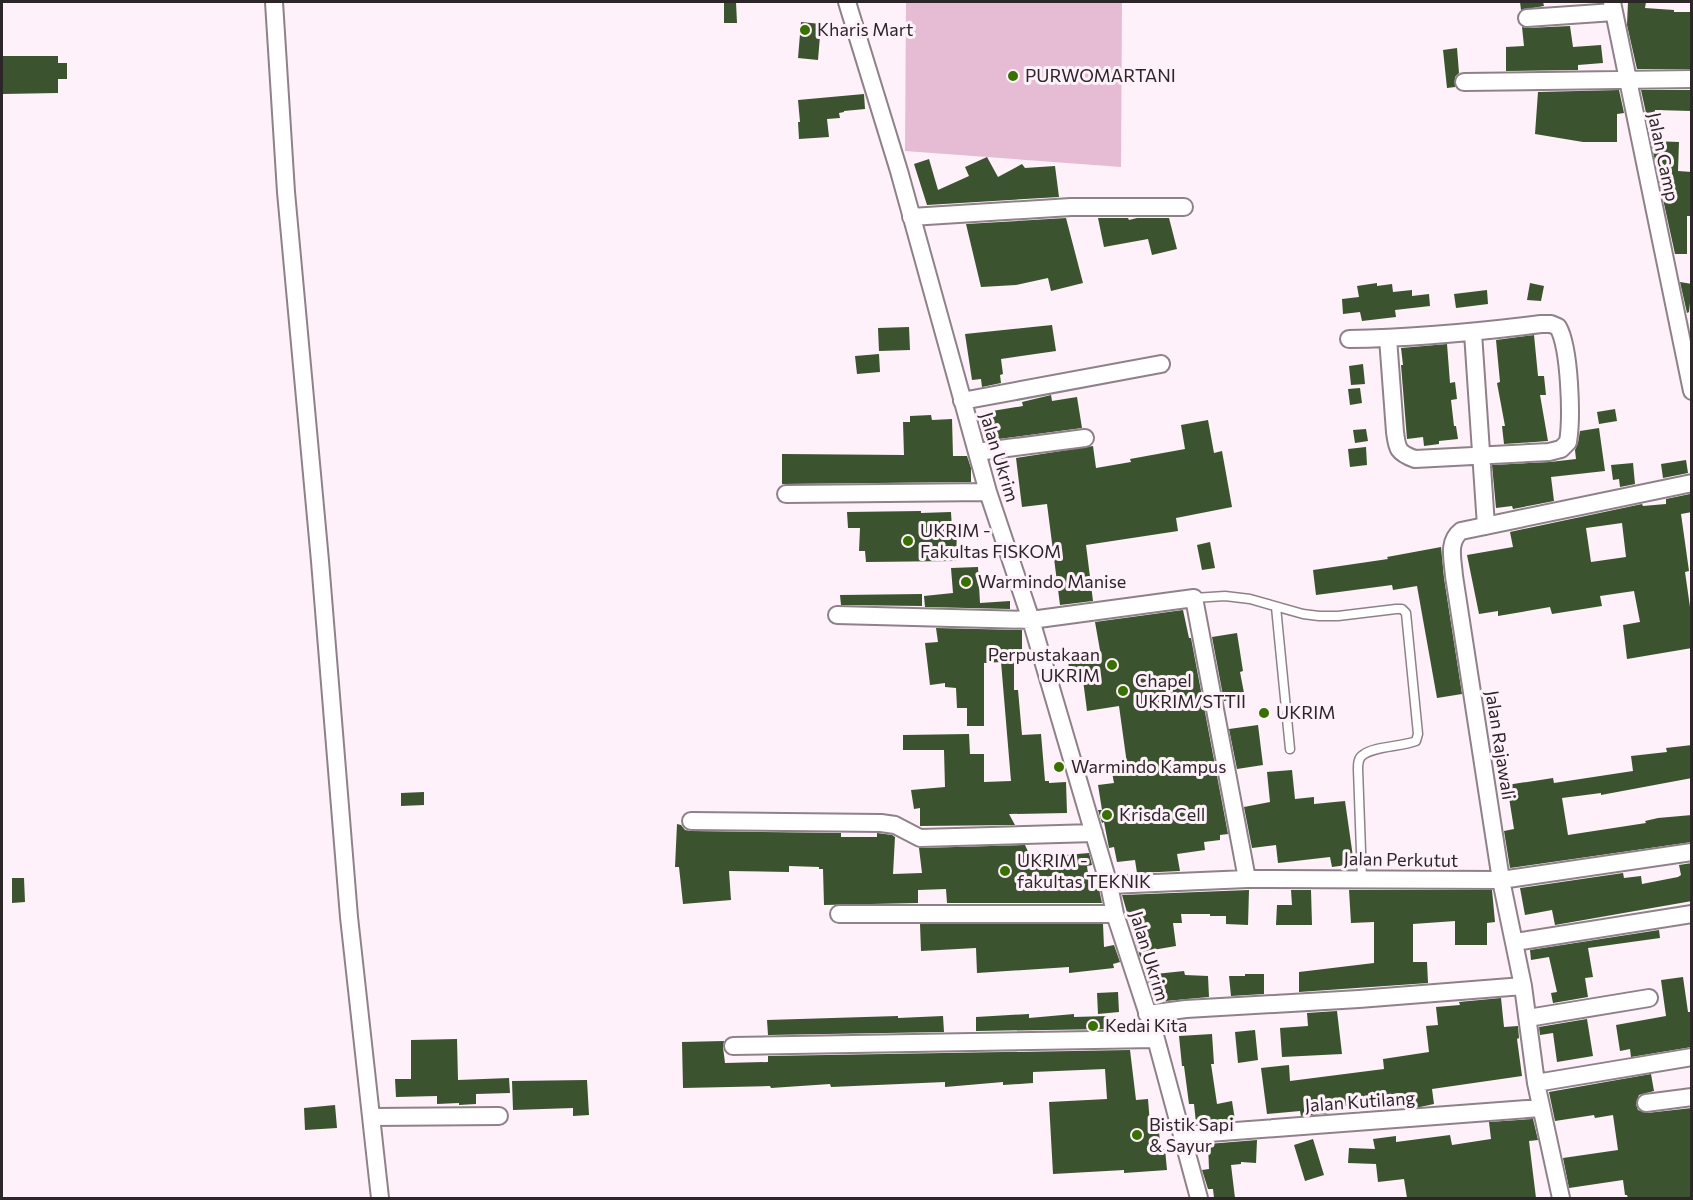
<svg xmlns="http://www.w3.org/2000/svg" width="1693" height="1200" font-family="Commissioner,sans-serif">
  <rect width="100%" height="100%" fill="#fef1f9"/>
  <path fill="#e5bcd4" d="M906,2H1122L1121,167L905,151Z"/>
  <path fill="#3b532e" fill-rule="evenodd" d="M724,2H736L737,23H724Z
    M1520,2H1543L1544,6L1521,10Z
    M1628,2H1646L1645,8L1674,10V12H1692V69H1637L1627,25Z
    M801,22L821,24L818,60L798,58Z
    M1570,26L1573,47L1601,45L1603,63L1578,65V70L1506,71V47L1524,46L1522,27L1528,28Z
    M1457,48L1459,73L1455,77V87L1447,88L1443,50Z
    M2,56H58V63H67V79H58V93L2,94Z
    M1619,90L1624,113L1617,114V142H1583L1535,134L1538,92Z
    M1641,90H1692V111L1655,110V113H1646Z
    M864,94L865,109L844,111V112L839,113L840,118L827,119L829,137L799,139L798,122H800L798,100Z
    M1651,141L1679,142L1678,171L1692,172V216H1687V254H1675L1658,176L1659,166H1656Z
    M987,157L998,177L1022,164L1025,168L1055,166L1059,197L927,205L914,164L929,159L938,190L969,176L965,167Z
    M1066,218L1083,283L1051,291L1048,278L1016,285L981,287L966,224Z
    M1098,218H1128L1129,220L1137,218H1169L1177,249L1152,255L1148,239L1104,247Z
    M1680,282L1692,284L1689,312L1687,313Z
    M1377,283V286L1392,284L1393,292L1412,290V296L1429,294L1430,306L1395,310L1396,317L1362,321L1360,312L1343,314L1342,299L1359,297L1357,286Z
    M1530,283L1544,286L1541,301L1527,300Z
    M1487,290L1488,304L1456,308L1454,294Z
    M1052,325L1056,351L1001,359L1003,374L1000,375L1001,383L982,387L981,379L972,380L965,334Z
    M909,327L910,350L879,351L878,328Z
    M1534,335L1538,376H1544L1546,395H1540L1548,441L1504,444L1502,426H1505L1497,383L1500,382L1496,340Z
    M1447,344L1450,383L1455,382L1457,399L1451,400L1454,426H1456L1458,439L1439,441V444L1424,446L1423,437L1407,439L1401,365H1403L1401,348Z
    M879,354L880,372L857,374L855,356Z
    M1363,364L1365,384L1351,385L1349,366Z
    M1360,388L1362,403L1350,405L1348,389Z
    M1051,395L1052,401L1077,397L1082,428L991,440L986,412L1023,406L1022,402Z
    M1615,409L1617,421L1599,424L1597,412Z
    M931,415L932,420L952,419L953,456H967L971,468V482L782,484V454L904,455L903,422H910V416Z
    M1208,420L1214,453L1222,451L1232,507L1176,518L1178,531L1086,545L1093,601L1060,605L1047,504L1022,507L1016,458L1093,446L1096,468L1131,462L1130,459L1185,449L1181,425Z
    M1599,428L1605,471L1551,477L1554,501L1513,509L1512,506L1496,508L1492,465L1550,462L1576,459L1575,450L1578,443L1580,431Z
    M1366,429L1368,441L1355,443L1353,430Z
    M1366,447L1367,465L1350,467L1348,449Z
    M1686,460L1688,473L1663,478L1661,464Z
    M1633,463L1635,484L1620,487L1619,479L1613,480L1611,465Z
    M1690,494L1692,512L1681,514L1689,571L1685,572L1692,621V648L1627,659L1623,625L1640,622L1634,591L1600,596L1602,606L1552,614L1550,607L1498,616V611L1479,614L1467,555L1513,547L1510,532L1642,504L1643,506L1666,504V499ZM1622,523L1626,557L1591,562L1586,528Z
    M921,511V513L951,512L952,529H957L956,561L866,562L865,551H859L860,528H848L847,512Z
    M1210,542L1215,568L1202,570L1197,545Z
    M1441,547L1444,578L1462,694L1437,698L1417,586L1393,590L1392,585L1316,595L1313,570L1388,559L1387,557Z
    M978,567L980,603L1010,601V609L925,607L924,596L953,593L951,568Z
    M922,594V606L841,605L840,595Z
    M1183,610L1189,638H1191L1228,834L1220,835V840L1204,842L1205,850L1177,854L1180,871L1137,873L1135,860L1117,862L1114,847L1109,848L1104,822L1102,823L1098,810H1102L1098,785L1114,783L1111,767L1127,764L1119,706L1087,711L1083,680L1071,682L1068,661L1101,656L1095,622Z
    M936,628L1022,630V653L1014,654V690H1018L1022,735L1041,734L1045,781H1049V783L1066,782L1067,813L1009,814L1015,825L920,826V808L914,809L911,790L945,787L944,750H903V735L969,734L970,754H984V782L1011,781L1001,662L984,663V726H967V708H957L956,688L945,687V683L930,685L925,643L938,642Z
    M1237,633L1243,671L1240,672L1245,698L1224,701L1212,637Z
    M1258,725L1263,765L1237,769L1229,729Z
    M1692,745V778L1601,795V793L1562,798L1568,835L1646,823L1645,821L1658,818L1692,815V842L1510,868L1504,831L1514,829L1507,785L1553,778L1554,783L1633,771L1631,756L1667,752L1666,748Z
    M1292,770L1295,799L1314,797V804L1345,801L1354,864L1332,867L1330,857L1278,863L1276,845L1252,848L1244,807L1270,802L1267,772Z
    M424,792V805L401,806V793Z
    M677,824L681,825L685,830L691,831L841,833V837H877V833L892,835L895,837L893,874L922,873L919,848L1025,845L1031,858L1089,853L1092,865L1087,866L1090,889H1099L1102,903H947L946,889L918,890V903L824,905L823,869H819V867L789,866V872L729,871L731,900L683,904L679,867H675Z
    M1692,863V901L1555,925L1552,910L1525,915L1520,888L1623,873L1624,878L1641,876L1642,884L1678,877L1681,875L1679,865Z
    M12,878H24L25,902L12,903Z
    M1249,890L1248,925L1226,924V916H1210V914H1181L1182,923H1173L1176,946L1141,952L1142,957H1140L1122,895Z
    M1291,890H1311L1312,925H1276L1277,905H1292Z
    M1349,890H1492L1495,922L1487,923V945H1455V921L1413,924V962H1427L1428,983L1299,992V972L1374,963V922L1351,923Z
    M920,924H1103L1104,947L1114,945L1120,962L1113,964L1114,968L1069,973V967L977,973L976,948L921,951Z
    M1659,930L1660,938L1588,948L1593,977L1585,978L1588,997L1553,1003L1551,993L1557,992L1549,957L1531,960L1530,950Z
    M1184,971L1185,975L1208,976L1209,997L1155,1002L1146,975Z
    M1245,974H1264V994L1231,996L1229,976H1245Z
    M1683,977L1688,1012H1692V1047L1631,1057L1630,1049L1620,1051L1616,1025L1666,1016L1661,980Z
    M1118,992L1119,1012L1098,1014L1097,993Z
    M1501,998L1504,1027L1518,1026L1519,1038L1517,1039L1522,1076L1432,1089L1434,1104L1420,1107L1403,1108L1400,1093L1370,1097L1371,1101L1331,1109V1113L1301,1116L1300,1111L1267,1114L1261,1068L1289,1065L1290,1081L1384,1069L1383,1059L1429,1052L1426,1026L1438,1025L1436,1007L1460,1005L1459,1002Z
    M1337,1011L1342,1054L1282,1057L1280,1028L1308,1026L1307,1013Z
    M1029,1014V1018L1074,1014V1017L1108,1016V1029L976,1031V1017Z
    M898,1016V1018L943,1016L944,1032L768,1035L767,1020Z
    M1587,1019L1593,1056L1557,1062L1553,1033L1540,1035L1539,1027Z
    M1255,1030L1258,1060L1238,1063L1235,1032Z
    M1212,1034L1214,1064H1211L1217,1104L1232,1101L1235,1120L1196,1123L1194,1104H1189L1184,1066H1182L1179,1036Z
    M457,1039L458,1080L509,1078L510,1093L476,1094V1104L459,1105V1103L437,1104V1096L396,1097L395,1079H411V1040Z
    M724,1041L723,1047L725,1063L768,1062V1056L1130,1050L1136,1100L1148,1099L1150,1124H1158L1161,1149H1165L1167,1170L1124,1173V1170L1053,1174L1049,1102L1107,1099L1105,1069L1033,1072V1083L1003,1085V1082L945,1087V1082L831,1087L830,1084L771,1088L770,1086L683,1088L682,1042Z
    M1651,1074L1654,1091L1639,1095L1636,1104L1638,1110L1647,1113L1692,1108V1198H1628L1627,1195H1625L1623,1180L1569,1188L1563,1158L1618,1150L1613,1115L1595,1118L1594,1115L1555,1121L1549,1092Z
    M587,1080L589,1115L573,1116V1108L513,1110L512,1081Z
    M335,1105L337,1128L305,1130L304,1108Z
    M1533,1119L1538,1140L1529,1141L1536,1198H1407L1404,1179L1378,1182L1376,1164L1348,1163L1349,1148L1375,1149L1373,1139L1396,1136V1142L1450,1135L1452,1145L1491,1139L1489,1122Z
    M1313,1139L1324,1175L1305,1181L1294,1145Z
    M1257,1140L1256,1163L1241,1162V1164L1231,1165L1235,1198H1214L1213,1189H1208L1202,1170L1209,1169L1208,1144Z"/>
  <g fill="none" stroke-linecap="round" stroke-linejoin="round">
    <defs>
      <path id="service" d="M1194,598L1225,596L1250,599L1303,614L1319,616H1338L1396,609H1402L1406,613L1418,734L1416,741C1401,747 1374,746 1363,755C1358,758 1358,764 1358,769L1362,879
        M1276,607L1290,749"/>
      <path id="minor" d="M274,2L286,192L320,561L349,917L380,1198
        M847,2L899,171L988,492L1031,620L1109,885L1115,914L1156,1039L1199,1198
        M1612,2L1692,391
        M1527,18L1614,12
        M1464,82L1692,79
        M911,217L1071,207H1184
        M1473,333L1486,526
        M1349,339C1414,338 1477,332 1541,324H1551L1558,327C1570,348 1572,418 1568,442L1561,449L1549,452L1415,459C1398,453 1397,449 1395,432L1388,338
        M962,401L1161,364
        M977,452L1085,438
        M786,494L988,492
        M837,615L1031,620L1194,598L1247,879
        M691,821L881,823L895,825L920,838L1094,833
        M1109,885L1247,879L1501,880L1692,852
        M839,914H1115
        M1515,942L1692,914
        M1147,1014L1186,1009L1359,999L1523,986
        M1528,1018L1649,998
        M733,1046L1156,1039
        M1536,1083L1692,1057
        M1646,1103L1692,1097
        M372,1117L499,1116
        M1182,1135L1541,1108
        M1561,1198L1536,1083L1523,986L1501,880L1454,576C1453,560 1447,542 1461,531L1692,483"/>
    </defs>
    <use href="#service" stroke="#8f8189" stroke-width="11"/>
    <use href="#minor" stroke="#8f8189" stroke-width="20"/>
    <use href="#service" stroke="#fff" stroke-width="8"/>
    <use href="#minor" stroke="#fff" stroke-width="16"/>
  </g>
  <g fill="#387100" stroke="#fef1f9" stroke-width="2">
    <circle cx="805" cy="30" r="6"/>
    <circle cx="1013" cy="76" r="6"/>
    <circle cx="908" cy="541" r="6"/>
    <circle cx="966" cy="582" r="6"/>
    <circle cx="1112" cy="665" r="6"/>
    <circle cx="1123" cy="691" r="6"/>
    <circle cx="1264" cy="713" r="6"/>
    <circle cx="1059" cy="767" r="6"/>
    <circle cx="1107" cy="815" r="6"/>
    <circle cx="1005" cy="871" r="6"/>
    <circle cx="1093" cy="1026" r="6"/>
    <circle cx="1137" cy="1135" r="6"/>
  </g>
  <g text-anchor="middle" stroke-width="6" stroke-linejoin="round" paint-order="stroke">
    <g font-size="18" fill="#2c2629" stroke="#fef1f9" text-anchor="start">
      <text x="817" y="36">Kharis Mart</text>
      <text x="1025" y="82">PURWOMARTANI</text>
      <text x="920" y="537">UKRIM -<tspan x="920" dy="21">Fakultas FISKOM</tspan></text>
      <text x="978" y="588">Warmindo Manise</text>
      <text x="1100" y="661" text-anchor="end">Perpustakaan<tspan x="1100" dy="21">UKRIM</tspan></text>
      <text x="1135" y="687">Chapel<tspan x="1135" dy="21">UKRIM/STTII</tspan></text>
      <text x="1276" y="719">UKRIM</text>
      <text x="1071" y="773">Warmindo Kampus</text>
      <text x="1119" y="821">Krisda Cell</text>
      <text x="1017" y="867">UKRIM -<tspan x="1017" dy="21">fakultas TEKNIK</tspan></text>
      <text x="1105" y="1032">Kedai Kita</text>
      <text x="1149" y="1131">Bistik Sapi<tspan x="1149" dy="21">&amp; Sayur</tspan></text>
    </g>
    <g font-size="18" fill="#2c2629" stroke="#fef1f9">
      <text transform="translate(1663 157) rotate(78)" y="6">Jalan Camp</text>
      <text transform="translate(999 457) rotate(73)" y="6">Jalan Ukrim</text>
      <text transform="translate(1500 745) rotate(81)" y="6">Jalan Rajawali</text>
      <text transform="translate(1401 860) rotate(1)" y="6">Jalan Perkutut</text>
      <text transform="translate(1149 956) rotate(73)" y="6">Jalan Ukrim</text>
      <text transform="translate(1360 1102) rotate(-4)" y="6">Jalan Kutilang</text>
    </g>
  </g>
  <rect width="1693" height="1200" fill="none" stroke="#2c2629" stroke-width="6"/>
</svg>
